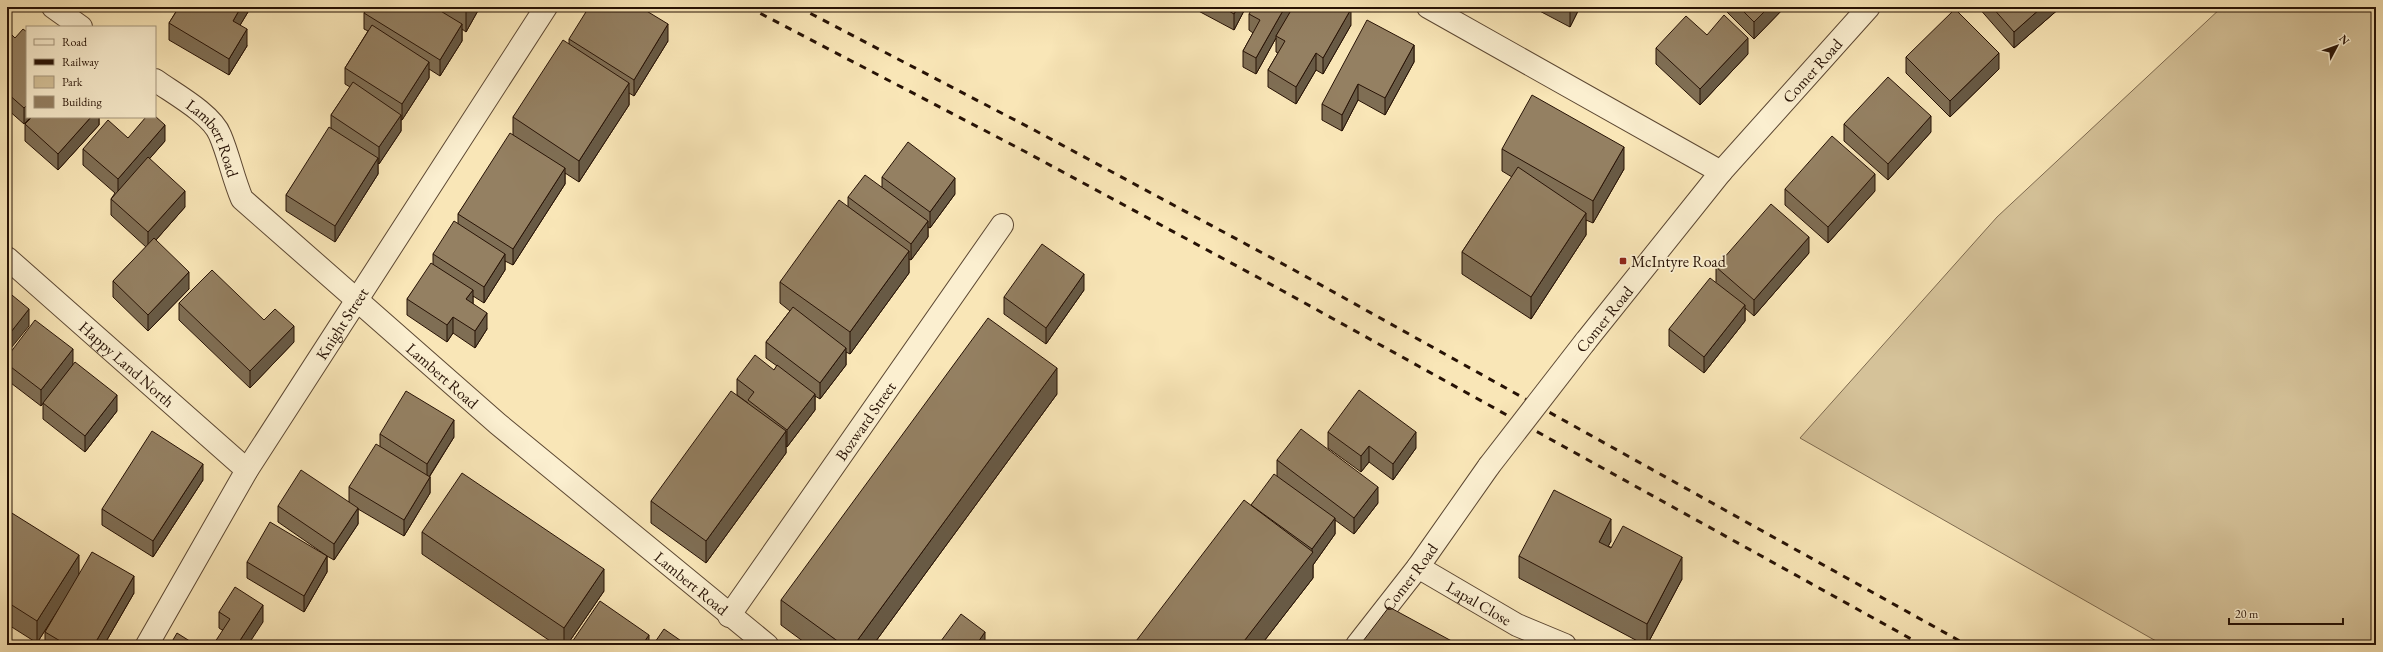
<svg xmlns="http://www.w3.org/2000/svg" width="2383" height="652" font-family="'EB Garamond',serif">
  <rect width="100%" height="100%" fill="#f9e6b7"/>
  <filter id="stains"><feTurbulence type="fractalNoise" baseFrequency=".005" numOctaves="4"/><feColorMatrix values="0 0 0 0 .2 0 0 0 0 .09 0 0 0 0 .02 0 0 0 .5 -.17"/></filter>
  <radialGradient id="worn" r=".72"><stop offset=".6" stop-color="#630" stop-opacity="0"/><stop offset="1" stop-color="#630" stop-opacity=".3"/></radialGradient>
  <path fill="#d5c299" stroke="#7e6a4f" d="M2222,7H2376V645H2163L1800,438L1997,217Z"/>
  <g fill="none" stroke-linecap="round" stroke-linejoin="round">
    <defs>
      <g id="minor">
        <path d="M53,7L81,27"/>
        <path d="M1428,7L1721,172"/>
        <path id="s1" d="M155,80C173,93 212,114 220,135C229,156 233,178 242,199L498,424L767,645"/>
        <path id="s2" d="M7,258L247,470"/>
        <path id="s3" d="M1418,567L1517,625L1565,645"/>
        <path id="s4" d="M729,616L1002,225"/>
        <path id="s5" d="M147,645L247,470L546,7"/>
      </g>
      <g id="tertiary">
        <path id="s6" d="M1585,342L1721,172L1869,7"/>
        <path id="s7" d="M1357,645L1418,567L1489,466"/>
      </g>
    </defs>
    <use href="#minor" stroke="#5c4732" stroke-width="24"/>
    <use href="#tertiary" stroke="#5c4732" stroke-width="24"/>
    <use href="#minor" stroke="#fbefd0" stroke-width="22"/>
    <use href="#tertiary" stroke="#fbefd0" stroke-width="22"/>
    <path stroke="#271205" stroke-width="3" stroke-dasharray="7 7" stroke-linecap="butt" d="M748,7L1024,151L1283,291L1922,645
      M798,7L1036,131L1294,270L1967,645"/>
    <defs>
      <path id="tertiary-bridge" d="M1489,466L1585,342"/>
    </defs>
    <use href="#tertiary-bridge" stroke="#5c4732" stroke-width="24" stroke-linecap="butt"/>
    <use href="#tertiary-bridge" stroke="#fbefd0" stroke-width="22"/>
  </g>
  <path fill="#7f6e54" stroke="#271205" d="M179,7H251L240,25L247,46L229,75L169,40V23Z
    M368,7H480L466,32L462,29V41L440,76L429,69V78L402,120H401V131L379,164L378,163V174L335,242L286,211V195L331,128V115L350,87L345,84V68L368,31L364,29V13Z
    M1168,7H1177L1175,10Z
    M1191,7H1246L1234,30Z
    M1532,7H1580L1570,27Z
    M1722,7H1785L1754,39Z
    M1978,7H2061L2014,48Z
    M1249,14L1351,25L1323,74L1316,70L1296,104L1268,87V70L1278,53L1276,52V38L1256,74L1243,67V51L1253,33L1249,30Z
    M7,30L27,117H31L24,124L7,109Z
    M1707,35L1748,54L1700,105L1656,64V48Z
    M569,39L668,41L634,96L629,93V105L579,182L565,173V184L513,265L505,261V270L484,303L473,296V304L487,329L475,348L453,333L447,342L407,315V299L433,264V254L458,224V214L513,135V117L569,44Z
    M1414,45V62L1385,115L1358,100L1342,131L1322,120V104Z
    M1906,57L1999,69L1950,117L1906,73Z
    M99,117V125L58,170L25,141V124Z
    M1844,124L1931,132L1888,180L1844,141Z
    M128,138L165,141L149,159L185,207L156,240L189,289L148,331L113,297V281L146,247L111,215V199L115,193L83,165V149Z
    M1502,149L1624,169L1593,223L1586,220V235L1531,319L1462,274V252L1512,177L1502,171Z
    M882,177L955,194L930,228L928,227V237L911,260L909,259V273L850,354L846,352V365L820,399L815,396V410L787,447L786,446V453L706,563L651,523V501L748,403L737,395V379L774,370L777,366L766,358V342L790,311L780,303V282L848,207V197L882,187Z
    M1785,189L1875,191L1828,243L1785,205Z
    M1809,253L1754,316L1745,308V321L1704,373L1669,346V329L1716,282V267Z
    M1084,290L1046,344L1004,314V297Z
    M179,303L264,320L294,342L250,388L179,320Z
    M7,357L73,365L117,411L85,452L43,419V403L41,406L7,380Z
    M1057,394L873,645H808L781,625V600Z
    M1328,432L1416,448L1393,480L1369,462L1361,472L1328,448Z
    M380,434L454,437L430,476V493L404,536L358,509V524L334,560L327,556V572L304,612L247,578V562L327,556L278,522V506L349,502V487L380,446Z
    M1277,460L1378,503L1354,534L1335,520V534L1313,565V578L1261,645H1133L1251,505L1277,476Z
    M203,480L153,557L102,525V509Z
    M7,510L79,574L134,593L104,645H45V632L61,605L37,643L7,624Z
    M422,532L604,591L567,645H556L422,554Z
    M1611,541L1608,546L1682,579L1647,645H1645L1519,578V556Z
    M219,612L263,622L222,630L219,628Z"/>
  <path fill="#685a45" stroke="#271205" d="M241,7H251L233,37V21Z
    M468,7H480L466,32V10Z
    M1238,7H1246L1234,30V14Z
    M1285,7H1294L1276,36V38L1256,74V58Z
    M1570,7H1580L1570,27Z
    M1769,7H1785L1754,39V22Z
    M2042,7H2061L2014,48V32Z
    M1351,9V25L1323,74V58Z
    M462,24V41L440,76V60Z
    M668,24V41L634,96V80Z
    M247,29V46L229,75V59Z
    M1748,38V54L1700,105V89Z
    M1414,45V62L1385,115V98Z
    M1316,53V70L1296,104V87Z
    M1999,53V69L1950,117V101Z
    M429,62V78L402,120V104Z
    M629,83V105L579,182V161Z
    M1358,84V100L1342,131V115Z
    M27,105V117H31L24,124V108Z
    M401,115V131L379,164V147Z
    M1931,116V132L1888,180V164Z
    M91,117H99V125L58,170V154Z
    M165,125V141L118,195V179Z
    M1624,147V169L1593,223V201Z
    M378,158V174L335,242V226Z
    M565,168V184L513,265V249Z
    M1875,174V191L1828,243V227Z
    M955,178V194L930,228V212Z
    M185,191V207L148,249V232Z
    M1586,213V235L1531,319V297Z
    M928,221V237L911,260V244Z
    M1809,237V253L1754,316V300Z
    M909,251V273L850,354V332Z
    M505,254V270L484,303V287Z
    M189,272V289L148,331V315Z
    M1084,274V290L1046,344V328Z
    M473,290V307L466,299Z
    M1745,305V321L1704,373V357Z
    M29,309V326L7,353V337Z
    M487,313V329L475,348V331Z
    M453,317V333L447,342V325Z
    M294,326V342L250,388V371Z
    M846,348V365L820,399V383Z
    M73,349V365L41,406V390Z
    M1057,368V394L873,645H854Z
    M815,394V410L787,447V430Z
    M117,395V411L85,452V436Z
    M454,420V437L427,480V464Z
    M786,431V453L706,563V541Z
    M1416,432V448L1393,480V464Z
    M1369,446V462L1361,472V456Z
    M203,464V480L153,557V541Z
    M430,477V493L404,536V520Z
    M1378,487V503L1354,534V518Z
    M358,508V524L334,560V544Z
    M1335,518V534L1313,565V578L1261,645H1241L1312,552V549Z
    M1611,519V541L1599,564V542Z
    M79,555V577L37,643V621Z
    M327,556V572L304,612V596Z
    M1682,557V579L1647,645V624Z
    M604,569V591L567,645H564V628Z
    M134,576V593L104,645H94Z
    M263,605V622L248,645H237Z
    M985,632V645H976Z
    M649,635V645H642Z"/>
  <path fill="#948062" stroke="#271205" d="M179,7H241L233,21L247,29L229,59L169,23Z
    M368,7H434L462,24L440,60L364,13Z
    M461,7H468L466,10Z
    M589,7H640L668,24L634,80L569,39Z
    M1222,7H1238L1234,14Z
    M1253,7H1285L1256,58L1243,51L1260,20L1249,14Z
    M1293,7H1348L1351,9L1323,58L1316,53L1296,87L1268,70L1285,41L1276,36Z
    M1739,7H1769L1754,22Z
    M1992,7H2042L2014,32Z
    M1955,9L1999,53L1950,101L1906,57Z
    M1724,15L1748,38L1700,89L1656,48L1686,16L1707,35Z
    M1367,20L1414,45L1385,98L1358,84L1342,115L1322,104Z
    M372,25L429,62L402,104L345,68Z
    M23,29L27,32V105L24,108L7,93V30L15,38Z
    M563,40L629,83L579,161L513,117Z
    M1888,77L1931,116L1888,164L1844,124Z
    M353,82L401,115L379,147L331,115Z
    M1532,95L1624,147L1593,201L1502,149Z
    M155,116L165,125L118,179L83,149L108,120L128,138L146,117H155Z
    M32,117H91L58,154L25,124Z
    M329,127L378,158L335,226L286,195Z
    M510,133L565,168L513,249L458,214Z
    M1832,136L1875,174L1828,227L1785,189Z
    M908,142L955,178L930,212L882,177Z
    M148,157L185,191L148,232L111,199Z
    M1518,167L1586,213L1531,297L1462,252Z
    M865,175L928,221L911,244L848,197Z
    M839,200L909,251L850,332L780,282Z
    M1771,204L1809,237L1754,300L1716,267Z
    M454,221L505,254L484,287L433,254Z
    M154,238L189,272L148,315L113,281Z
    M1042,244L1084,274L1046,328L1004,297Z
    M431,263L473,290L466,299L487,313L475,331L453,317L447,325L407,299Z
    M212,270L264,320L275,309L294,326L250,371L179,303Z
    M1710,278L1745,305L1704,357L1669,329Z
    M7,291L29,309L7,337Z
    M793,307L846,348L820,383L766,342Z
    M988,318L1057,368L854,645H843L781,600Z
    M35,320L73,349L41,390L7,364V357Z
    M755,355L774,370L777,365L815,394L787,430L748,400L754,392L737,379Z
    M75,362L117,395L85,436L43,403Z
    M1359,390L1416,432L1393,464L1369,446L1361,456L1328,432Z
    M406,391L454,420L427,464L380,434Z
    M731,391L786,431L706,541L651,501Z
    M1301,429L1378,487L1354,518L1277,460Z
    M152,431L203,464L153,541L102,509Z
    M376,444L430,477L404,520L349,487Z
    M301,470L358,508L334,544L278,506Z
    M462,473L604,569L564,628L422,532Z
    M1274,474L1335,518L1312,549L1251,505Z
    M1554,490L1611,519L1599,542L1611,548L1623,526L1682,557L1647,624L1519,556Z
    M1244,500L1313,552L1241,645H1133Z
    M7,510L79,555L37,621L7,602Z
    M270,522L327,556L304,596L247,562Z
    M92,552L134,576L94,645H67L45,632Z
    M235,587L263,605L237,645H213L230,619L219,612Z
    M600,601L649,635L642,645H570Z
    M1389,607L1459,645H1360Z
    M961,614L985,632L976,645H938Z
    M664,629L687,645H653Z
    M177,633L196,645H170Z"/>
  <rect fill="#8f2418" stroke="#fbefd0" stroke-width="1.5" x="1619" y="257" width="8" height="8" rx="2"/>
  <g text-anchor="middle" stroke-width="3.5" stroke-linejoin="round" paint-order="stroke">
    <g font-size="16" fill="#271205" stroke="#fbefd0">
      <text dy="6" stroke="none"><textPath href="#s6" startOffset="354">Comer Road</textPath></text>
      <text dy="6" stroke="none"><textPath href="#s1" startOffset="85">Lambert Road</textPath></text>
      <text transform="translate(1604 319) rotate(-51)" y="6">Comer Road</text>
      <text dy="6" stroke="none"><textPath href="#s5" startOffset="376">Knight Street</textPath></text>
      <text dy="6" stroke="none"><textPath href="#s2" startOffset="160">Happy Land North</textPath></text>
      <text dy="6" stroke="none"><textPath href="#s1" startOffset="421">Lambert Road</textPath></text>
      <text dy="6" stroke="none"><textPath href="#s4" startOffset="238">Bozward Street</textPath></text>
      <text dy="6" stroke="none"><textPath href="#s7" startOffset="86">Comer Road</textPath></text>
      <text dy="6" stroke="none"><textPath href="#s1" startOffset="745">Lambert Road</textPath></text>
      <text dy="6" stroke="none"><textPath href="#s3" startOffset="71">Lapal Close</textPath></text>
    </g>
    <g font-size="16" fill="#271205" stroke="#fbefd0" text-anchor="start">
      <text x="1631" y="267">McIntyre Road</text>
    </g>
  </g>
  <rect width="2383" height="652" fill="none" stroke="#f9e6b7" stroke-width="24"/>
  <rect x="8" y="8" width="2367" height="636" fill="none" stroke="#271205" stroke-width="2"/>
  <rect x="12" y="12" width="2359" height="628" fill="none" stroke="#271205"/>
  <rect x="26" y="26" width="130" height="92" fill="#fbefd0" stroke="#a6977f"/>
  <rect x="34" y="39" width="20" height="6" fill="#fbefd0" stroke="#a6977f"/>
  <text x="62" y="46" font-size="12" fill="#271205">Road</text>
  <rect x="34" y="59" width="20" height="6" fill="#271205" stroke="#a6977f"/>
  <text x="62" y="66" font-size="12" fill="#271205">Railway</text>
  <rect x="34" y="76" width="20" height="12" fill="#d5c299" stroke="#a6977f"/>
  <text x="62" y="86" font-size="12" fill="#271205">Park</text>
  <rect x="34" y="96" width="20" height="12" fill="#948062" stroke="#a6977f"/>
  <text x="62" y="106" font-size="12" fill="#271205">Building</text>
  <g transform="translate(2337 46) rotate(49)" stroke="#fbefd0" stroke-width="3" paint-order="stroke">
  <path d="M0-3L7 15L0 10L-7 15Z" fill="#271205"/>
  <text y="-6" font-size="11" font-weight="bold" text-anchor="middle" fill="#271205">N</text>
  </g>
  <path d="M2229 618v6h114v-6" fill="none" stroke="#271205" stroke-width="2"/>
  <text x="2235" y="618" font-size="12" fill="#271205" stroke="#fbefd0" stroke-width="3" paint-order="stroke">20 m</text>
  <rect width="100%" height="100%" filter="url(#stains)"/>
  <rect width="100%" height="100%" fill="url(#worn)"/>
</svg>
